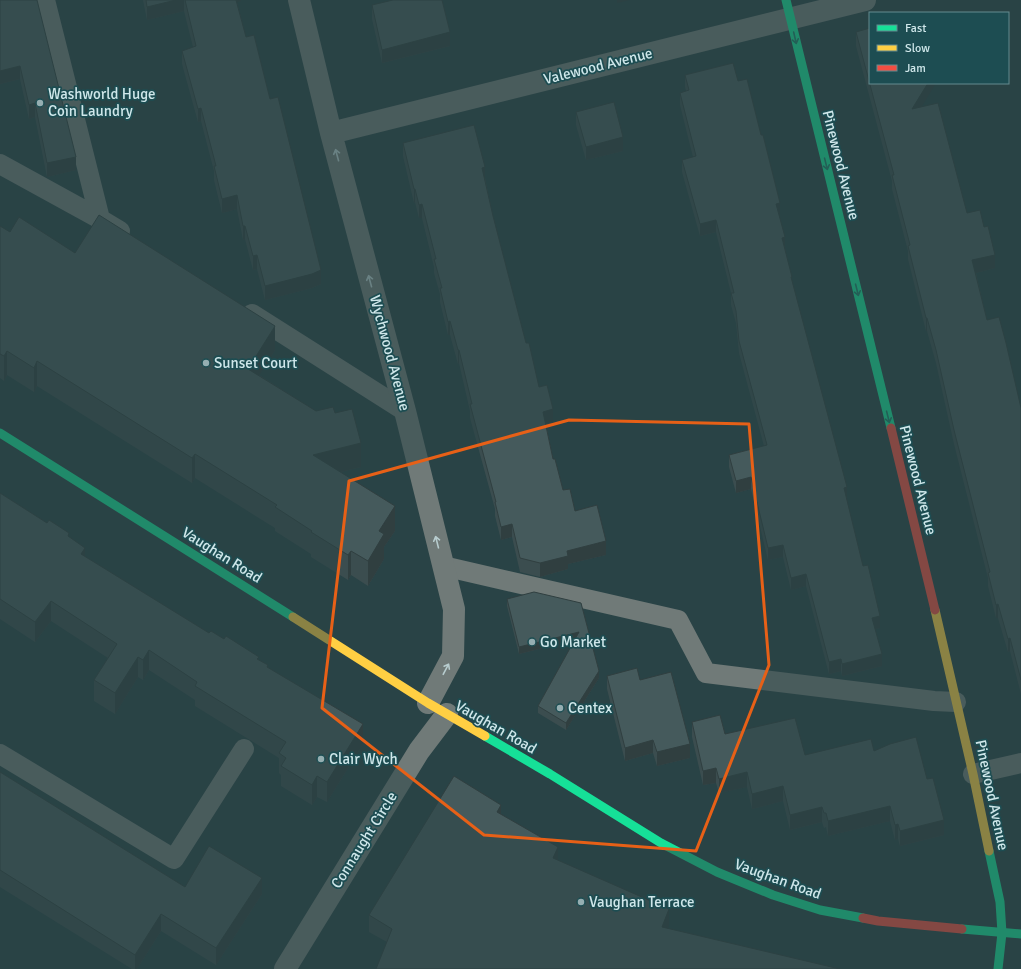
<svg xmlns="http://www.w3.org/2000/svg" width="1021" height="969" font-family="Signika,sans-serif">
  <rect width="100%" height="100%" fill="#294346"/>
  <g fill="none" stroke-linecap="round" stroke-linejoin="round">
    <path stroke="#707a78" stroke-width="20" d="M45,0L100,219
      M0,164L100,219L120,231
      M252,314L405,411
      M443,566L678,620L706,673L934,701L956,702
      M0,754L174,859L244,749
      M973,774L1021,763"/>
    <path stroke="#707a78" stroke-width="22" d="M299,0L331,133L405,411L454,609L453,656L428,703
      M331,133L865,0
      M285,969L419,751L447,714"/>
    <path stroke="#16e098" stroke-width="9" d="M786,0L891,428
      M0,433L293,617
      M485,736L550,774L661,843L717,872L773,895L820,910L863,918
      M989,851L1000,902L1002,933L998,969
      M962,929L1021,934"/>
    <path stroke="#ffcf43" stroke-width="9" d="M935,610L973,774L989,851
      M293,617L428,703L485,736"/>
    <path stroke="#f24e42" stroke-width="9" d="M891,428L935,610
      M863,918L878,921L962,929"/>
  </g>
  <path fill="#3b4d4f" d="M0,0L76,170L47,177L35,117L29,119L20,79L0,84Z
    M143,0H241V1L237,2L246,37L270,99L321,284L312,288L265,300L257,269L253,270L245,239L243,240L237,209L222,213L214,180V171L201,121L198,122L182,64V51L193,47L184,11L147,20Z
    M372,5L450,46L382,63L372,19Z
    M856,32L922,107L967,213L984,227L995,268L976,273L987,320L1021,408V694L1010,651L1008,652L998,618H996L988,586V578L954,444L936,363L927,331H926L908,259V251L892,189V181L856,46Z
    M685,75L738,81L780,215H779L785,248L792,283L847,499H846L863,566L880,628L875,629L882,666L842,676L841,671L829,674L806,586L791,590L783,557L768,560L751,489L736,493L729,467V455L764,446L739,353L736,323L731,305V293L716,232L700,236L682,172V160L693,157L680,105V93L686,91L685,87Z
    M576,112L623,151L586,160L576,125Z
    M403,143L485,178L493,216L526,343L539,387L553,422L546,425L553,459L563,490L575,511L606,555L568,564V569L540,577L520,572L512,537L501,540L495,516V509L470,418V411L459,363L458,364L450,335H448L440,302V294L434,273V267L422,218H419L415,202L414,203L403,156Z
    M0,226L10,232L75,253L275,350L259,375L316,411L335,413L361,467L341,472L395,531L384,547V559L368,586L351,575L348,580L311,557V554L275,531V528L195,478L192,483L37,386L34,392L7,375L4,381L0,378Z
    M0,493L69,537L85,557L209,633L224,639L259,660L363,744L327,802L317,797L312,805L281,786V775L279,773V758L195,706V700L149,670L143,680L138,677L115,714L94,701V680L108,658L51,621L35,642L0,619Z
    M507,599L581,603L599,678L566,730L538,713V706L575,640L519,654L507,606Z
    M607,676L640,680L690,758L657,766L653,753L625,761L607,689Z
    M692,722L725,734L805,755L874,751L927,779L944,835L900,846L898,839L895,840L890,821L828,836L826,827L824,828L822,822L790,830L783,801L752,809L747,787L719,793L716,783L703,785L692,737Z
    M0,772L185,887L262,894L216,965L161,931L137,969H132L0,887Z
    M501,814L558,860L669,926L387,942L369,932V915Z"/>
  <path fill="#303f40" d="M176,0H184V11L147,20V7Z
    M234,0H241V1L234,3Z
    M617,0H630L617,3Z
    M450,32V46L382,63V50Z
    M20,66V79L0,84V71Z
    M928,83H936L912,123V109Z
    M35,103V117L29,119V105Z
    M201,108V121L198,122V109Z
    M623,137V151L586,160V147Z
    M76,157V170L47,177V163Z
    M485,167V181L482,168Z
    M414,189H415V202L414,203Z
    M237,195V209L222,213V199Z
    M780,203V215L776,216V204Z
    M422,204V218H419V205Z
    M716,220V232L700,236V224Z
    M243,226H245V239L243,240Z
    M785,237V249L782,238Z
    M257,255V269L253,270V256Z
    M995,255V268L972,274V260Z
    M321,270V284L312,288L265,300V286Z
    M926,318H927V331H926Z
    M450,321V335H448V322Z
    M275,326V350L248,393V369Z
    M458,350H459V363L458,364Z
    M7,351V375L4,381V356Z
    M37,361V386L34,392V368Z
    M553,409V422L543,425V412Z
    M361,443V467L313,479V455Z
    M195,454V478L192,483V458Z
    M751,477V489L736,493V481Z
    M847,487V499L844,500V488Z
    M395,506V531L384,547V559L368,586V561L379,531Z
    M512,524V537L501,540V527Z
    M606,541V555L568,564V569L540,577V563L567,551Z
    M783,545V557L768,560V548Z
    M85,548V568L81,554Z
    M351,551V575L348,580V555Z
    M806,574V586L791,590V578Z
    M51,601V621L35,642V622Z
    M998,604V618H996V605Z
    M880,616V628L872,630V618Z
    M579,632V639L519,654V647Z
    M1010,638V651L1008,652V639Z
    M149,650V670L143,680V660Z
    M882,654V666L842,676V664Z
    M138,657V677L115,714V693Z
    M841,659V671L829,674V662Z
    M599,671V678L566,730V723Z
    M363,724V744L327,802V782Z
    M653,740V753L625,761V748Z
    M690,744V758L657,766V752Z
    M716,768V783L703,785V771Z
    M747,772V787L719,793V779Z
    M317,776V797L312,805V785Z
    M783,786V801L752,809V794Z
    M501,805V822L497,812Z
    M890,806V821L828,836V821Z
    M822,807V822L790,830V815Z
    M944,820V835L900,846V831Z
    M898,824V839L895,840V825Z
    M558,847V864L553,858Z
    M262,878V894L216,965V948Z
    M669,909V926L662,944V927Z
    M161,914V931L137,969H135V955Z"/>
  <path fill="#455a5c" stroke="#303f40" d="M0,0H37L76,157L47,163L35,103L29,105L20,66L0,71Z
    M146,0H176L147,7Z
    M185,0H236L246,37L254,35L270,99L278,97L321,270L312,274L265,286L257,255L253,256L245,226H243L237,195L222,199L214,166H216L201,108L198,109L182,51L196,46Z
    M393,0H442L450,32L382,50L372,5Z
    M870,28V83H928L912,109L938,103L967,213L980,210L984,227L988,226L995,255L972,260L987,320L999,317L1006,343L1021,408V680L1010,638L1008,639L998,604L996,605L988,573L990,572L954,430L936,350L927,318H926L908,246L910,245L892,175H894L856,32Z
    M733,63L738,81L747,79L761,135H763L780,203L776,204L785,237L782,238L792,277H791L847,487L844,488L863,566L868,565L880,616L872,618L882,654L842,664L841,659L829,662L806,574L791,578L783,545L768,548L751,477L736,481L729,455L767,445L739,341L736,311L731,293H734L716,220L700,224L682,160L696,156L680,93L689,90L685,75Z
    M614,102L623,137L586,147L576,112Z
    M474,125L485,167L482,168L493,216L526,343H529L539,387L547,385L553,409L543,412L553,459H555L563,490L570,489L575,511L597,505L606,541L567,551L568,556L540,563L520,558L512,524L501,527L495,502H496L470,404H472L459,350H458L450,321L448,322L440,288H442L434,259H436L422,204L419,205L415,189H414L403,143Z
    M99,215L275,326L248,369L316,411L333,407L335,413L352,409L361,443L313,455L395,506L379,531L384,534L368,561L351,551L348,555L311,532L312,531L275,507L277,505L195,454L192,458L37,361L34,368L7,351L4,356L0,354V226L10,232L19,217L75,253Z
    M0,493L47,523L49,520L69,533L68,536L85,548L81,554L209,633L211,631L224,639L226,636L259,657L257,659L268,665L267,667L363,724L327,782L317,776L312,785L281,766L286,758L279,753L286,742L195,686L197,682L149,650L143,660L138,657L115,693L94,680L117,644L51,601L35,622L0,599Z
    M534,592L581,603L599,671L566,723L538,706L579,632L519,647L507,599Z
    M637,668L640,680L671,672L690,744L657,752L653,740L625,748L607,676Z
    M720,715L725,734L795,718L805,755L871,739L874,751L890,744L916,737L927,779L933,778L944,820L900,831L898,824L895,825L890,806L828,821L826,813H824L822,807L790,815L783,786L752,794L747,772L719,779L716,768L703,771L692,722Z
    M0,772L185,887L209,846L262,878L216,948L161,914L135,955L0,870Z
    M454,776L501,805L497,812L558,847L553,858L669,909L662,927L840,969H376L392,929L369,915Z"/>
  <defs><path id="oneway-shaft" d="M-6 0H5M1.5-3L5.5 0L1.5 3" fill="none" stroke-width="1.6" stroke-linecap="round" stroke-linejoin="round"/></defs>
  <g stroke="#1b806a">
    <use href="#oneway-shaft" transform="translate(795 38) rotate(77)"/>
    <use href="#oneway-shaft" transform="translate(826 164) rotate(76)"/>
    <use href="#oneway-shaft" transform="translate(857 290) rotate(76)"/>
    <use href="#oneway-shaft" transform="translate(888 417) rotate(76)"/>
  </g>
  <g stroke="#b7ccce">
    <use href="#oneway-shaft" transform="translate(337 155) rotate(-105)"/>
    <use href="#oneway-shaft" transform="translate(370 281) rotate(-105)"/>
    <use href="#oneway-shaft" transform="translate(437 542) rotate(-104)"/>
    <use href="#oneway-shaft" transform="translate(446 669) rotate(-62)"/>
  </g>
  <path d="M0 0H1021V969H0ZM569,420L749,424L769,665L696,851L484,835L322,708L349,481Z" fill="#294346" fill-opacity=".55" fill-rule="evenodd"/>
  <path fill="none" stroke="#e76017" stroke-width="3" stroke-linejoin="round" d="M569,420L749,424L769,665L696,851L484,835L322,708L349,481Z"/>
  <g fill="#95aeb1" stroke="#1d4d52" stroke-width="1.5">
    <circle cx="40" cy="103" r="4"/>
    <circle cx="206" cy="363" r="4"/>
    <circle cx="532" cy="642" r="4"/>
    <circle cx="560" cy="708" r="4"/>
    <circle cx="321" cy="759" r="4"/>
    <circle cx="581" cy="902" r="4"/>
  </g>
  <g text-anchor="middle" stroke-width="3.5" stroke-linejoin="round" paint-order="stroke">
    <g font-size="15" fill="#cfe7ea" stroke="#1d4d52">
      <text transform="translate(598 66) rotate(-14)" y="5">Valewood Avenue</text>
      <text transform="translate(841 165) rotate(76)" y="5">Pinewood Avenue</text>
      <text transform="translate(390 353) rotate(75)" y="5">Wychwood Avenue</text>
      <text transform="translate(918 480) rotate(76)" y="5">Pinewood Avenue</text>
      <text transform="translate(222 555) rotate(32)" y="5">Vaughan Road</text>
      <text transform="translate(496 727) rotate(30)" y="5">Vaughan Road</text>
      <text transform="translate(992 795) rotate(78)" y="5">Pinewood Avenue</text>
      <text transform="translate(364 840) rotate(-58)" y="5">Connaught Circle</text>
      <text transform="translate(778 879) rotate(20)" y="5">Vaughan Road</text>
    </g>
    <g font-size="15" fill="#cfe7ea" stroke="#1d4d52" text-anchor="start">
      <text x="48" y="99">Washworld Huge<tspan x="48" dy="17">Coin Laundry</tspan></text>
      <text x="214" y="368">Sunset Court</text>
      <text x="540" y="647">Go Market</text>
      <text x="568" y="713">Centex</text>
      <text x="329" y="764">Clair Wych</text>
      <text x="589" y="907">Vaughan Terrace</text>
    </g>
  </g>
  <rect x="869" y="12" width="140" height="72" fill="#1d4d52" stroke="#648b8f"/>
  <rect x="877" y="25" width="20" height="6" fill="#16e098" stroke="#648b8f"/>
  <text x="905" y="32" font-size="12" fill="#cfe7ea">Fast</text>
  <rect x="877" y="45" width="20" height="6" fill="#ffcf43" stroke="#648b8f"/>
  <text x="905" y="52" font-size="12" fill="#cfe7ea">Slow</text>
  <rect x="877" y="65" width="20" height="6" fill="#f24e42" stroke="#648b8f"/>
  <text x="905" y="72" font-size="12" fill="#cfe7ea">Jam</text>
</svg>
